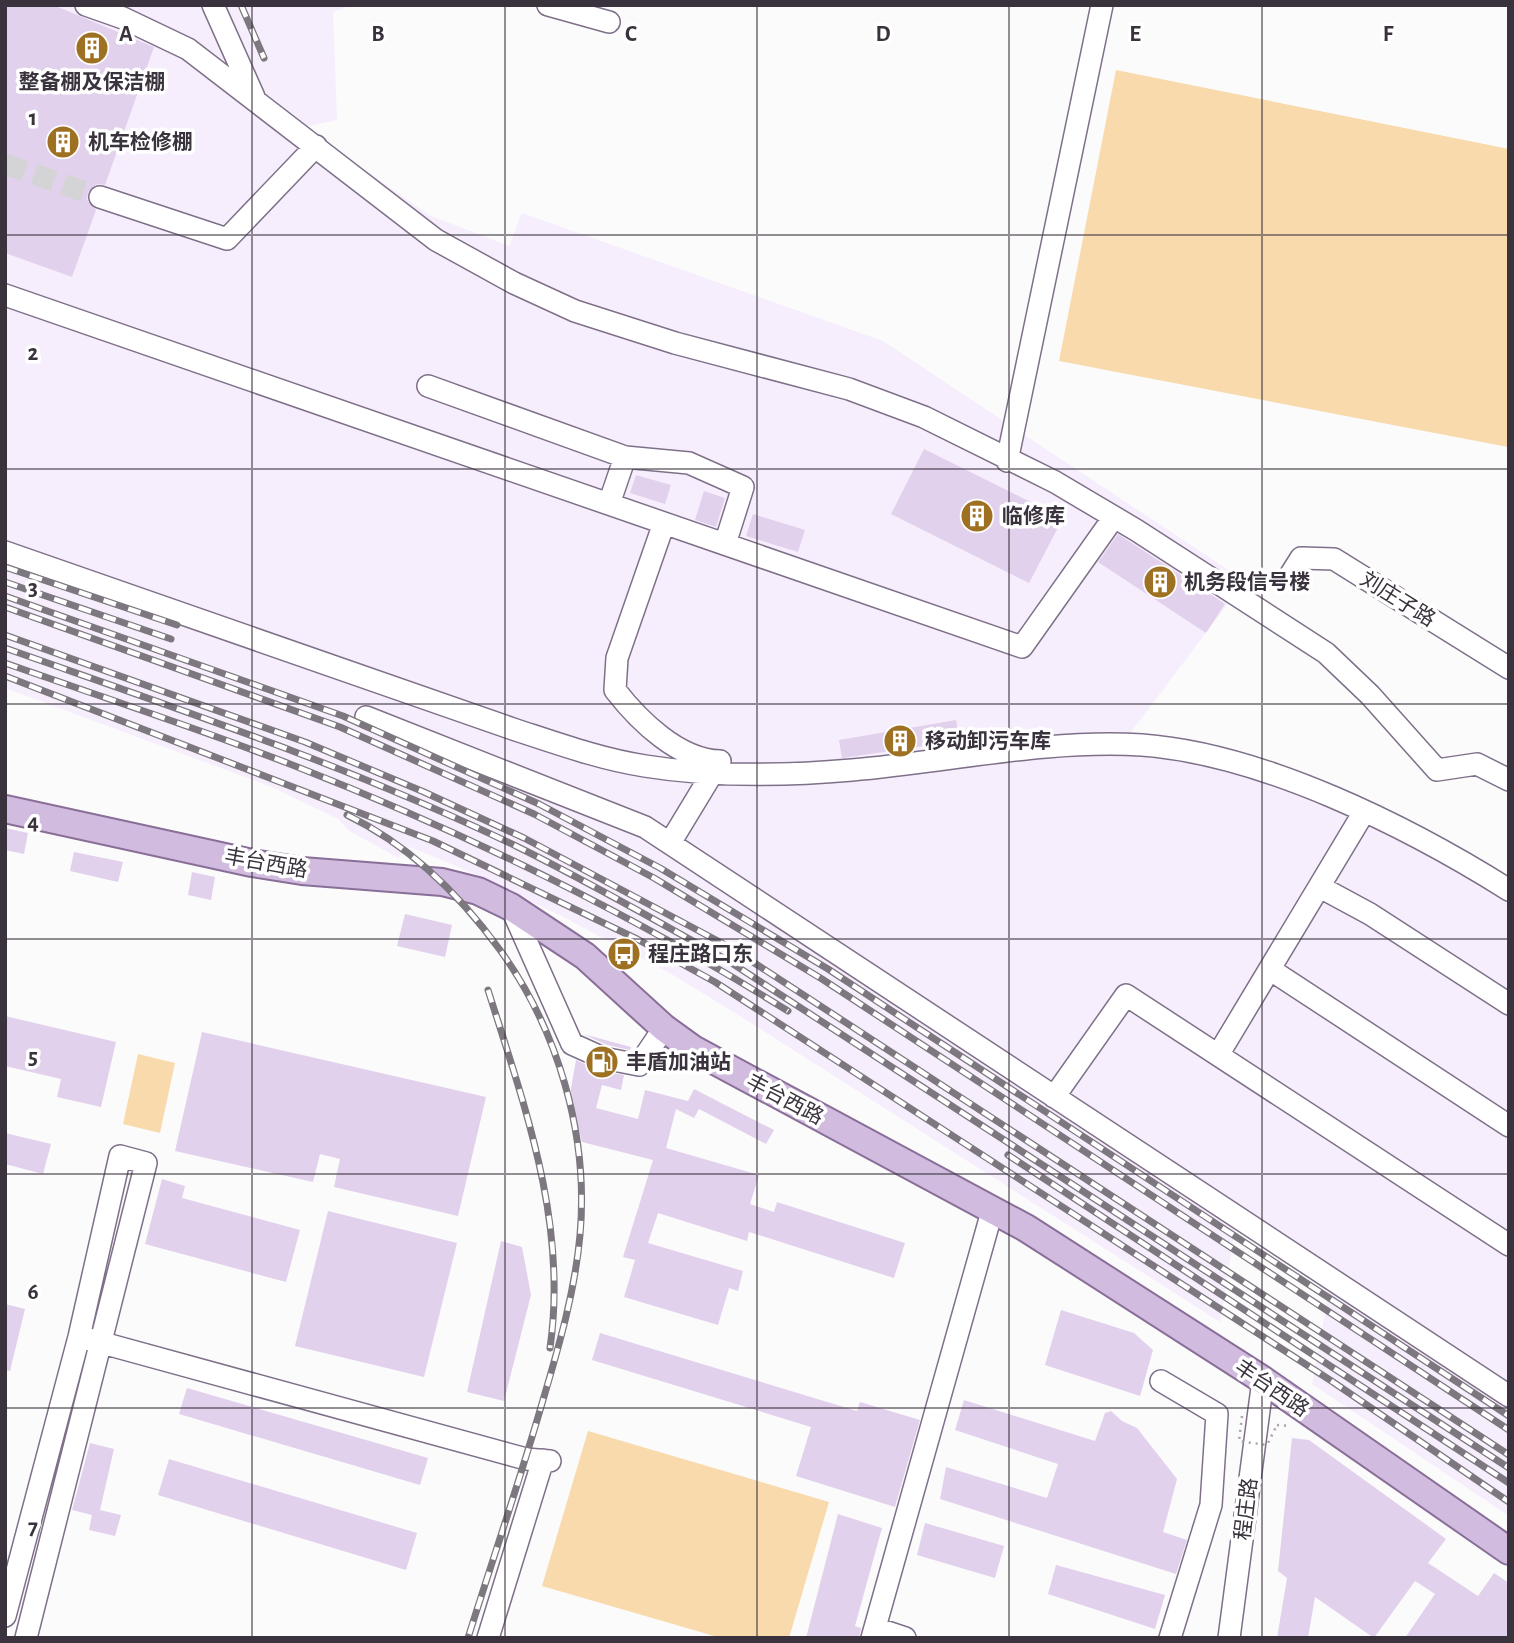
<svg xmlns="http://www.w3.org/2000/svg" width="1514" height="1643" font-family="'Alegreya Sans','Noto Sans SC',sans-serif">
  <rect width="100%" height="100%" fill="#fbfbfb"/>
  <path fill="#f6eefc" d="M5,5H352L333,12L337,118L334,121L303,127L429,215L509,246L522,213L883,341L1245,581L1128,736L1342,791L1509,898V1516L1312,1384L1329,1291L1235,1228L1220,1322L748,1021L673,975L561,916L478,875L410,847L398,858L348,830L338,819L272,787L5,688Z"/>
  <path fill="#f9daac" d="M1116,70L1509,149L1508,447L1059,361Z
    M138,1054L175,1063L160,1133L123,1124Z
    M588,1431L829,1502L789,1638H721L542,1586Z"/>
  <path fill="#e2d1ec" d="M5,5H53L154,47L105,185L97,184L88,192L87,200L96,210L72,277L5,253Z
    M924,449L1063,518L1029,583L891,514Z
    M636,475L671,485L665,504L630,493Z
    M704,491L725,498L716,527L695,520Z
    M753,514L805,530L798,552L746,536Z
    M1118,534L1225,604L1206,633L1098,562Z
    M956,720L960,741L842,758L839,740Z
    M5,828L28,833L24,854L5,850Z
    M74,852L123,862L118,882L70,871Z
    M192,872L215,877L211,900L188,895Z
    M405,914L452,925L445,957L397,946Z
    M5,1016L116,1042L101,1107L57,1097L61,1079L5,1066Z
    M202,1032L486,1097L458,1216L334,1187L340,1159L320,1154L313,1182L175,1151Z
    M583,1034L631,1047L630,1050L607,1045Z
    M576,1060L600,1071L624,1075L621,1090L602,1085L596,1108L638,1119L645,1090L688,1101L694,1089L774,1130L766,1144L699,1109L694,1118L676,1109L666,1148L759,1175L750,1204L774,1212L777,1202L905,1243L894,1278L749,1232L747,1241L658,1213L648,1243L743,1271L738,1291L729,1288L718,1325L624,1297L635,1260L623,1257L653,1160L582,1142L570,1094Z
    M5,1133L51,1144L43,1174L5,1164Z
    M162,1179L185,1186L182,1198L300,1230L286,1282L145,1244Z
    M328,1211L457,1243L424,1377L295,1346Z
    M501,1241L522,1247L531,1295L504,1401L467,1392Z
    M5,1304L25,1309L10,1371L5,1370Z
    M1061,1310L1134,1333L1153,1350L1140,1396L1045,1365Z
    M600,1333L857,1411L860,1402L920,1420L895,1507L796,1476L811,1427L592,1360Z
    M187,1388L428,1458L420,1485L179,1414Z
    M964,1400L1095,1441L1105,1413L1111,1411L1122,1421L1137,1428L1177,1479L1163,1532L1187,1540L1176,1574L940,1499L946,1467L1047,1498L1058,1464L955,1430Z
    M1292,1438L1309,1440L1446,1539L1428,1563L1478,1596L1494,1573L1509,1583V1638H1405L1435,1594L1415,1581L1374,1638L1315,1597L1308,1638H1277L1287,1578L1278,1571Z
    M90,1443L114,1449L100,1510L121,1515L115,1536L89,1530L92,1515L72,1510Z
    M169,1459L417,1533L406,1570L158,1495Z
    M838,1514L882,1528L855,1626L861,1628L859,1638H806Z
    M925,1523L1004,1546L995,1578L917,1555Z
    M1056,1565L1165,1595L1155,1629L1048,1594Z"/>
  <g fill="none" stroke-linecap="round" stroke-linejoin="round">
    <path stroke="#d4d3d5" stroke-width="21" stroke-dasharray="21 10" stroke-linecap="butt" d="M5,164L100,197"/>
    <defs>
      <path id="minor" d="M86,5L123,18L188,49L436,240L514,283L575,311L675,343L849,389L924,417L1055,482L1136,530L1326,653L1370,695L1437,770L1477,764L1509,780
        M213,5L254,97
        M548,5L609,22
        M100,197L227,239L316,146
        M5,295L1022,647L1114,517
        M428,386L625,457L689,463L743,487L725,544
        M1007,461L1102,5
        M609,504L625,457
        M664,523L617,658L615,690C639,721 679,760 720,761
        M5,552L513,729C556,743 600,759 645,766C713,777 784,776 852,770C948,762 1045,739 1142,745C1263,754 1407,826 1509,890
        M1289,577L1301,558L1334,559L1509,668
        M366,717L645,827L1509,1396
        M670,843L713,772
        M1320,887L1370,914L1509,1004
        M511,907L572,1044L603,1058L639,1065L664,1028
        M1271,970L1509,1126
        M1218,1055L1364,812
        M1054,1097L1126,995L1509,1245
        M88,1339L526,1459L550,1461
        M1161,1381L1217,1414L1211,1505L1170,1638
        M5,1616L79,1337L120,1156L146,1163L26,1638
        M875,1628L905,1638
        M488,1638L543,1460
        M872,1638L993,1208
        M1229,1638L1263,1380"/>
      <path id="major" d="M5,809L252,863L302,871L442,882L478,891L511,907L585,956L664,1028L693,1049L1026,1228L1263,1380L1509,1551"/>
    </defs>
    <use href="#minor" stroke="#7f7089" stroke-width="24"/>
    <use href="#major" stroke="#896e98" stroke-width="30"/>
    <path stroke="#a8a5a9" stroke-width="2.5" stroke-dasharray="2 5" stroke-linecap="butt" d="M1277,1425L1291,1426"/>
    <use href="#minor" stroke="#fff" stroke-width="21"/>
    <use href="#major" stroke="#d1bbde" stroke-width="26"/>
    <defs>
      <path id="rail" d="M241,5L264,58
        M5,567L177,625
        M5,582L171,639
        M5,596L343,716L539,804L660,868L828,969L1509,1416
        M5,607L340,727L534,814L654,878L822,979L1509,1430
        M5,635L305,742L424,792L524,838L733,949L1509,1455
        M5,648C178,709 353,767 518,847C589,882 658,922 727,960L1509,1468
        M5,663C102,697 200,729 295,766C466,833 632,914 788,1011
        M5,676L433,841L637,939L715,982L1333,1382L1509,1502
        M347,815C409,845 460,895 500,950C558,1030 589,1135 580,1235C575,1291 559,1346 543,1400C520,1480 493,1558 468,1638
        M488,990C525,1107 568,1224 550,1348
        M1008,1155L1509,1483"/>
    </defs>
    <use href="#rail" stroke="#7d787f" stroke-width="7"/>
    <use href="#rail" stroke="#fff" stroke-width="4.5" stroke-dasharray="13" stroke-linecap="butt"/>
    <path stroke="#a8a5a9" stroke-width="2.5" stroke-dasharray="2 5" stroke-linecap="butt" d="M1242,1416L1239,1441L1267,1445L1277,1425"/>
  </g>
  <path fill="none" stroke="#3a333e" stroke-width="2" stroke-opacity="0.55" d="M252,5V1638M505,5V1638M757,5V1638M1009,5V1638M1262,5V1638M5,235H1509M5,469H1509M5,704H1509M5,939H1509M5,1174H1509M5,1408H1509"/>
  <defs>
    <symbol id="building-disc" viewBox="-11 -11 22 22"><circle r="9.5" fill="#9e7122" stroke="#fff"/><path d="M-4-6H4V6H1V3H-1V6H-4ZM-2.5-4.3h1.7v1.8h-1.7ZM.8-4.3h1.7v1.8H.8ZM-2.5-1h1.7V.8h-1.7ZM.8-1h1.7V.8H.8Z" fill="#fff"/></symbol>
    <symbol id="bus-disc" viewBox="-11 -11 22 22"><circle r="9.5" fill="#9e7122" stroke="#fff"/><path d="M-5-6H5V4H4V6H2V4H-2V6H-4V4H-5ZM-3.5-4V0h7V-4ZM-3.5 1.2v1.5H-2V1.2ZM2 1.2v1.5H3.5V1.2Z" fill="#fff"/></symbol>
    <symbol id="fuel-disc" viewBox="-11 -11 22 22"><circle r="9.5" fill="#9e7122" stroke="#fff"/><path d="M-5.5-6h7V0h2V4h1.3V-2.5L3-4.5l.8-.8L6-3V5H2.5V1h-1V6h-7ZM-4.2-4.7v3.2H.2V-4.7Z" fill="#fff"/></symbol>
  </defs>
  <g fill-rule="evenodd">
    <use href="#building-disc" x="73" y="29" width="38" height="38"/>
    <use href="#building-disc" x="44" y="123" width="38" height="38"/>
    <use href="#building-disc" x="958" y="497" width="38" height="38"/>
    <use href="#building-disc" x="1141" y="563" width="38" height="38"/>
    <use href="#building-disc" x="881" y="722" width="38" height="38"/>
    <use href="#bus-disc" x="605" y="935" width="38" height="38"/>
    <use href="#fuel-disc" x="583" y="1043" width="38" height="38"/>
  </g>
  <g text-anchor="middle" stroke-width="7" stroke-linejoin="round" paint-order="stroke">
    <g font-size="21" font-weight="bold" fill="#3a333e" stroke="#fff" text-anchor="start">
      <text x="92" y="89" text-anchor="middle">整备棚及保洁棚</text>
      <text x="88" y="149">机车检修棚</text>
      <text x="1002" y="523">临修库</text>
      <text x="1184" y="589">机务段信号楼</text>
      <text x="925" y="748">移动卸污车库</text>
      <text x="648" y="961">程庄路口东</text>
      <text x="626" y="1069">丰盾加油站</text>
    </g>
    <g font-size="21" fill="#3a333e" stroke="#fff">
      <text transform="translate(1398 599) rotate(32)" y="7">刘庄子路</text>
      <text transform="translate(266 863) rotate(10)" y="7">丰台西路</text>
      <text transform="translate(785 1099) rotate(28)" y="7">丰台西路</text>
      <text transform="translate(1272 1388) rotate(34)" y="7">丰台西路</text>
      <text transform="translate(1246 1509) rotate(-83)" y="7">程庄路</text>
    </g>
  </g>
  <g font-size="23" text-anchor="middle" font-weight="bold" fill="#3a333e" stroke="#fff" stroke-width="7" stroke-linejoin="round" paint-order="stroke">
    <text x="126" y="41">A</text>
    <text x="378" y="41">B</text>
    <text x="631" y="41">C</text>
    <text x="883" y="41">D</text>
    <text x="1135" y="41">E</text>
    <text x="1388" y="41">F</text>
    <text x="33" y="125">1</text>
    <text x="33" y="360">2</text>
    <text x="33" y="595">3</text>
    <text x="33" y="829">4</text>
    <text x="33" y="1064">5</text>
    <text x="33" y="1299">6</text>
    <text x="33" y="1534">7</text>
  </g>
  <rect width="1514" height="1643" fill="none" stroke="#3a333e" stroke-width="14"/>
</svg>
